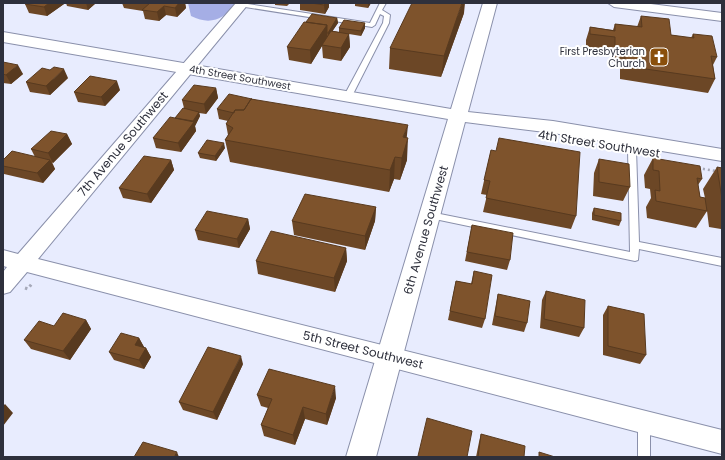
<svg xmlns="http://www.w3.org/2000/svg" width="725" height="460" font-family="Poppins,sans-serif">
  <rect width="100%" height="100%" fill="#e8ecfe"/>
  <path fill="#a5aee5" d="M188,3H238C223,19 211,26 191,16Z"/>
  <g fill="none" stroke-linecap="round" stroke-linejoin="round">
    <defs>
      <path id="lane" d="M241,3L370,23L380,3H386L382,10L390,15L389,23L352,96L348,98L344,96L383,23L384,16L380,14L375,25L372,27L239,6L238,5Z
        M632,146L636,149L639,242L722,258V266L639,249L638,260L635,261L430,218L426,215L430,212L630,252L628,149Z
        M644,416L648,418L650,422V457H638V422L640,418Z"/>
      <path id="street" d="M236,3H249L38,259L722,430V454L27,272L10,292L3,294V272L7,267L3,266V250L18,254Z
        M608,3H643L722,13V21L614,7Z"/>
      <path id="secondary" d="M483,3H497L468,112L553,121L722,149V161L553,133L465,122L376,457H346L448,119L3,42V32L451,109Z"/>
    </defs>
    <use href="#lane" stroke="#8a90ab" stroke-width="2"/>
    <use href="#street" stroke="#8a90ab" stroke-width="2"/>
    <use href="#secondary" stroke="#8a90ab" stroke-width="2"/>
    <path stroke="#a6a9b9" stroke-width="2.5" stroke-dasharray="2 3" stroke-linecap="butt" d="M698,168L722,172"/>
    <path stroke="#a6a9b9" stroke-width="3" stroke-dasharray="2.5 3.5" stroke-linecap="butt" d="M25,288L28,289L33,282"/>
    <use href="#lane" fill="#fff" fill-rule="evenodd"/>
    <use href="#street" fill="#fff" fill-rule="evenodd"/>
    <use href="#secondary" fill="#fff" fill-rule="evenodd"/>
  </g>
  <path fill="#6c4726" d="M26,3H64V4L47,16L29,13L25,4Z
    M66,3H96L88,10L67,6Z
    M122,3H185L186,8L177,17L166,15L159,21L145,19L143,11L124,8Z
    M275,3H290L287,6L275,5Z
    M291,3H298L297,4H291Z
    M300,3H329V7L325,14L300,10Z
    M355,3H371L368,8L355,6Z
    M464,13L441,77L389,69L390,48Z
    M641,16L671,35L691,38L693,34L717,57L713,65L715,79L708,93L620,79V63L611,62V50L586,47V40L590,27L613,30L615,24L637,27Z
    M337,18L338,23L332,31L339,32V28L365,23V28L361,36L349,34L350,47L341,61L323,58L322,46L311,64L289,60L287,47L306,22Z
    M3,62L23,74L11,84L3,83Z
    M68,78L50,95L30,92L26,82Z
    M216,88L218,98L206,114L199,113L200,116L195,126L196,131L181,152L156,148L153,138L175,118L184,108L182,100Z
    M120,90L105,106L78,102L74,92Z
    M252,99L407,138V160L400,180L394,179L389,192L230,162L225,140L228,135L226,124L228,121L219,119L217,109Z
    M67,134L72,144L53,163L52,162L55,169L43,183L4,174L3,173V160L35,157L31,149Z
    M225,148L216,161L200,158L198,153Z
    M491,150L576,216L571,229L483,212L487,195L481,194Z
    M653,158L702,179L698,185L700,197L705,198L703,189L717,167L722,168V234L721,229L709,227L707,211L696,228L647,218L646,207L651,198L650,189L645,188L644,175Z
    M599,159L630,187L623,201L593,196L594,173Z
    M171,160L174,170L151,203L123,198L119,188Z
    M376,207L375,221L365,250L294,235L292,221Z
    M594,208L621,221L619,226L592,220V213Z
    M248,219L250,229L239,248L198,240L195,230Z
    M472,225L510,260L507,270L465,261Z
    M346,248L347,261L335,292L258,274L256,261Z
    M474,271L485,319L482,328L448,320L456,281L471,284Z
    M546,291L584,328L579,337L540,328L542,300Z
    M498,294L527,323L524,332L492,325L496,304Z
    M608,306L646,355L640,364L603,355V315Z
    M86,320L91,329L70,360L31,349L24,340L54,326Z
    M139,338L144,347H143L146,348L151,357L144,369L114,360L109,352Z
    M243,364L217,420L183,410L179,402Z
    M257,395L336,398L327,425L305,419L295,445L264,436L261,425L268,408L261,406Z
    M481,434L524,457H476L479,442Z"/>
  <path fill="#583a1f" d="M49,3H64V4L47,16L44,7Z
    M86,3H96L88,10Z
    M179,3H185L186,8L177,17L175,8Z
    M326,3H329V7L325,14L324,5Z
    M368,3H371L368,8Z
    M462,3H465L464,13L441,77L444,56Z
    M164,6L166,15L159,21L157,12Z
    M337,18L338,23L328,38V33Z
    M365,23V28L361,36V31Z
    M327,25V38L322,45V46L311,64L310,50Z
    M349,34L350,47L341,61V48Z
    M18,65L23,74L11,84L6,75Z
    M64,69L68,78L50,95L46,86Z
    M117,81L120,90L105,106L101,97Z
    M216,88L218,98L206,114L204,104Z
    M199,112L200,116L195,126L196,131L181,152L178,143L192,123Z
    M408,125L406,145L408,138L407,160L400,180L403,137Z
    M67,134L72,144L53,163L48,153Z
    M224,143L225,148L216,161L215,156Z
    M395,157L394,179L389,192L390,170Z
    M50,160L55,169L43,183L37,173Z
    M171,160L174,170L151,203L147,194Z
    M376,207L375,221L365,250V236Z
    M248,219L250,229L239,248L237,239Z
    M346,248L347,261L335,292L334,278Z
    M86,320L91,329L70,360L63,351Z
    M139,338L144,347L139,354L135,345Z
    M146,348L151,357L144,369L139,360Z
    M241,356L243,364L217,420L213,412Z
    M335,386L336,398L327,425L326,414Z
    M5,404L13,413L3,426V406Z
    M303,407L305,419L295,445L293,435Z
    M177,452L179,457H174Z"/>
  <path fill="#7e532c" stroke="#583a1f" d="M26,3H49L44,7L25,4Z
    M147,3H179L175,8L164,6L157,12L142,10L150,3Z
    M311,3H326L324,5Z
    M412,3H462L444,56L390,48Z
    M312,14L337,18L328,33H327V25L306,22Z
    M641,16L669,19L671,35L694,38L693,34L712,36L717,57L711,56L715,79L625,66V50L615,49V37L590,34V27L615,31V24L642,27Z
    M344,20L365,23L361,31L339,28Z
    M304,22L327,25L310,50L287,47Z
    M331,31L349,34L341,48L322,45Z
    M3,62L18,65L6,75L3,74Z
    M54,67L64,69L46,86L26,82L42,68L50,70Z
    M90,76L117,81L101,97L74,92Z
    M194,85L216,88L204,104L182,100Z
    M229,94L252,99H251L244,110H235L234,113L217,109Z
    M251,99L408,125L403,137L408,138L402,158L395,157L390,170L225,140L233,128L226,124L235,110H244Z
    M183,108L199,112L193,121L175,118Z
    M170,117L194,122L178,143L153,138Z
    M51,131L67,134L48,153L31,149Z
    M499,138L580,152L576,216L486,198L490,181L484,180L491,150L496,151Z
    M207,140L224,143L215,156L198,153Z
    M12,151L50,160L37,173L3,166V160Z
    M144,156L171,160L147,194L119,188Z
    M653,158L700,166L702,179L697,178L700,197L705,198L707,211L656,201L655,190L660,191L659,171L653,170Z
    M599,159L629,164L630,187L599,182Z
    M717,167L722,168V199Z
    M305,194L376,207L365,236L292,221Z
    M594,208L621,213V221L594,215Z
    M207,211L248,219L237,239L195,230Z
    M472,225L513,233L510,260L467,252Z
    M271,231L346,248L334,278L256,261Z
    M474,271L492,275L485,319L450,311L456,281L472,284Z
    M546,291L585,300L584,328L544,319Z
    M498,294L530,301L527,323L495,316Z
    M608,306L644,314L646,355L608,346Z
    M63,313L86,320L63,351L24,340L39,321L54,326Z
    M121,333L139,338L135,345L146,348L139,360L109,352Z
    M208,347L241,356L213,412L179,402Z
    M269,369L335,386L326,414L303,407L293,435L261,425L272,399L257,395Z
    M427,418L472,431L467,457H421L418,456Z
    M481,434L525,446L524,457H478Z
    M143,442L177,452L174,457H134Z
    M539,452L555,457H539Z"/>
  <defs>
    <symbol id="church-square" viewBox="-11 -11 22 22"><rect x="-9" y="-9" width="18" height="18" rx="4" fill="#8a4f0b" stroke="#fff"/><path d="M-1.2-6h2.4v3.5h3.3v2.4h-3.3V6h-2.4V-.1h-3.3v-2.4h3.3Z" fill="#fff"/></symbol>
  </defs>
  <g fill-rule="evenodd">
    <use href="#church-square" x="648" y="46" width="22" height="22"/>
  </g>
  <g text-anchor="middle" stroke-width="4" stroke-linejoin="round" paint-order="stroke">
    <g font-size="10" fill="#2e303c" stroke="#fff" text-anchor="end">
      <text x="645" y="55">First Presbyterian<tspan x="645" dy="12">Church</tspan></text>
    </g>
    <g font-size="10" fill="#2e303c" stroke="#fff">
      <text transform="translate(240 77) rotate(10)" y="4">4th Street Southwest</text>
    </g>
    <g font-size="12" fill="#2e303c" stroke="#fff">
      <text transform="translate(123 144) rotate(-50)" y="4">7th Avenue Southwest</text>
      <text transform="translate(599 144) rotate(9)" y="4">4th Street Southwest</text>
      <text transform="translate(426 230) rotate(-74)" y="4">6th Avenue Southwest</text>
      <text transform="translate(363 350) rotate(14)" y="4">5th Street Southwest</text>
    </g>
  </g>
  <rect width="725" height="460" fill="none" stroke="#2e303c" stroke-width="8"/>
</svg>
